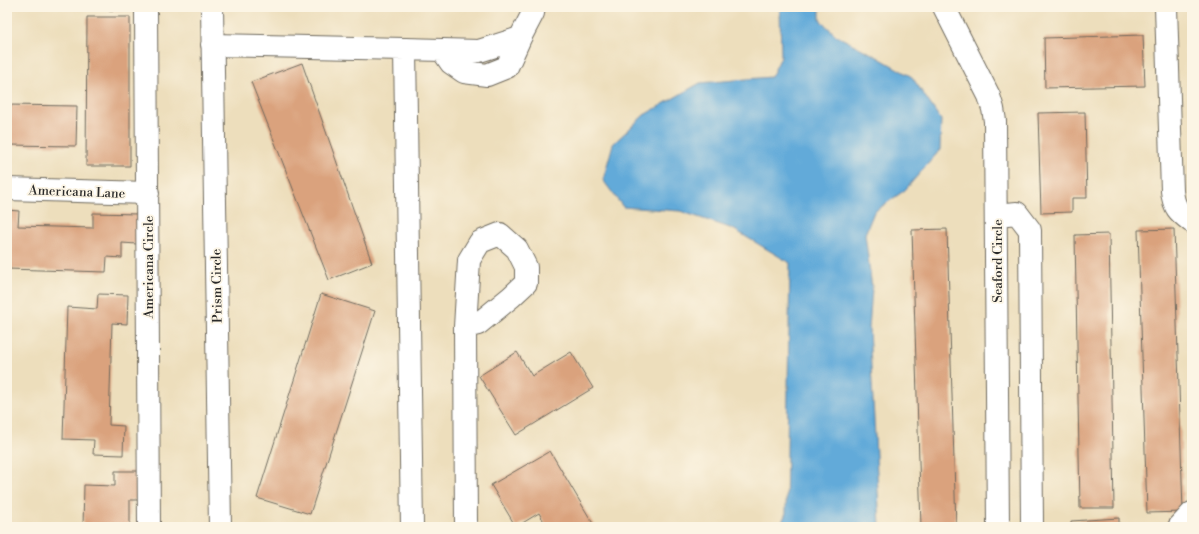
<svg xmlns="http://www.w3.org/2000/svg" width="1199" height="534" font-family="'Libre Bodoni',serif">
  <rect width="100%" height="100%" fill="#fcf5e5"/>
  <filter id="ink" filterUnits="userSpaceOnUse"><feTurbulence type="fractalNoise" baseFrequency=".025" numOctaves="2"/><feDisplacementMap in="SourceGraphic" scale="8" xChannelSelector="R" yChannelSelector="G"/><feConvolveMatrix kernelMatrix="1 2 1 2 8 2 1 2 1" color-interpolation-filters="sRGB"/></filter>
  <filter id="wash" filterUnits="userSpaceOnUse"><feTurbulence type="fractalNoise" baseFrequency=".012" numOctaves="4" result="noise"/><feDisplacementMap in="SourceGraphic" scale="16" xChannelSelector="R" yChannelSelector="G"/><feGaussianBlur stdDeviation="0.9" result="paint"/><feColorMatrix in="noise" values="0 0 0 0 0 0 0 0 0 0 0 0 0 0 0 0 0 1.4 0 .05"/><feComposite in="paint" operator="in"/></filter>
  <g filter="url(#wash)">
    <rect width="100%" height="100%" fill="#eddebc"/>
    <path fill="#62aad9" stroke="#466a82" d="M780,7H820V20L837,36L872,54L912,77L941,120L940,150L905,190L874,212L865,234L872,288L869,329L880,527H780L786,513L790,263L733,229L680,211L623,207L603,180L613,144L644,115L700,83L771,77L781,57Z"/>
    <g id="blocks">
      <path fill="#daa27d" d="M109,7H136L135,11L109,10Z
        M87,17H130V166H86Z
        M1143,35L1145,86L1045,88L1044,38Z
        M302,63L372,263L329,280L251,82Z
        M7,105L77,106L76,146L7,145Z
        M1085,112L1087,198H1072V212L1041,213L1038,113Z
        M7,210L19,211L18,226L93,228V213L138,214L137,244L122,243V258L107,257L106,272L7,269Z
        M947,229L956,527H921L912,230Z
        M1174,229L1183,512L1147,513L1138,230Z
        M1109,234L1114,508H1080L1075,235Z
        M98,294L128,295L127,324L112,323L109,425L124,426L123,455L93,454L94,440L63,439L67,307L97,309Z
        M321,294L375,311L310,514L257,498Z
        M517,352L532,376L571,352L593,388L516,435L479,376Z
        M550,451L595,527H547L539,513L516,527L491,485Z
        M115,471H146L145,500H130V527H83L84,485L115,486Z
        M1119,518V527H1071V521Z"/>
    </g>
  </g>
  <g filter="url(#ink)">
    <use href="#blocks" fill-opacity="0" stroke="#6f6a5e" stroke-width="1"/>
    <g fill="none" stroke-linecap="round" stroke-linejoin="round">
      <defs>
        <path id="minor" d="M146,7L149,527
          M212,7L220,527
          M944,7L989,96L993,109L995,121L998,527
          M1166,7L1172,191C1174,209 1179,212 1192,222
          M212,45L405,49
          M442,50L451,63L464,72L487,75L507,67L520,38
          M7,189L148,193
          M997,215L1017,213L1030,230L1032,527
          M465,327L478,324L511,297L526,283V267L517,249L500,234L480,242L469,260L465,327L466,527
          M412,527L405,49L479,51L520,38L533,13L534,7
          M1179,527L1192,513"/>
      </defs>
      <use href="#minor" stroke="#6f6a5e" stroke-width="24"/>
      <use href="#minor" stroke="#fff" stroke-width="22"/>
    </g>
  </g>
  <g text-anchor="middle" stroke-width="3.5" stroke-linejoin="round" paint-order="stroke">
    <g font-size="13" fill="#2b2b2b" stroke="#fcf5e5">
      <text transform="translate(77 191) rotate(2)" y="5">Americana Lane</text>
      <text transform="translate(997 261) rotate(-90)" y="5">Seaford Circle</text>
      <text transform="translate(148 267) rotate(-90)" y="5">Americana Circle</text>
      <text transform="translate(216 286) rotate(-91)" y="5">Prism Circle</text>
    </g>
  </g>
  <rect width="1199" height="534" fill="none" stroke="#fcf5e5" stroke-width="24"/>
</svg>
